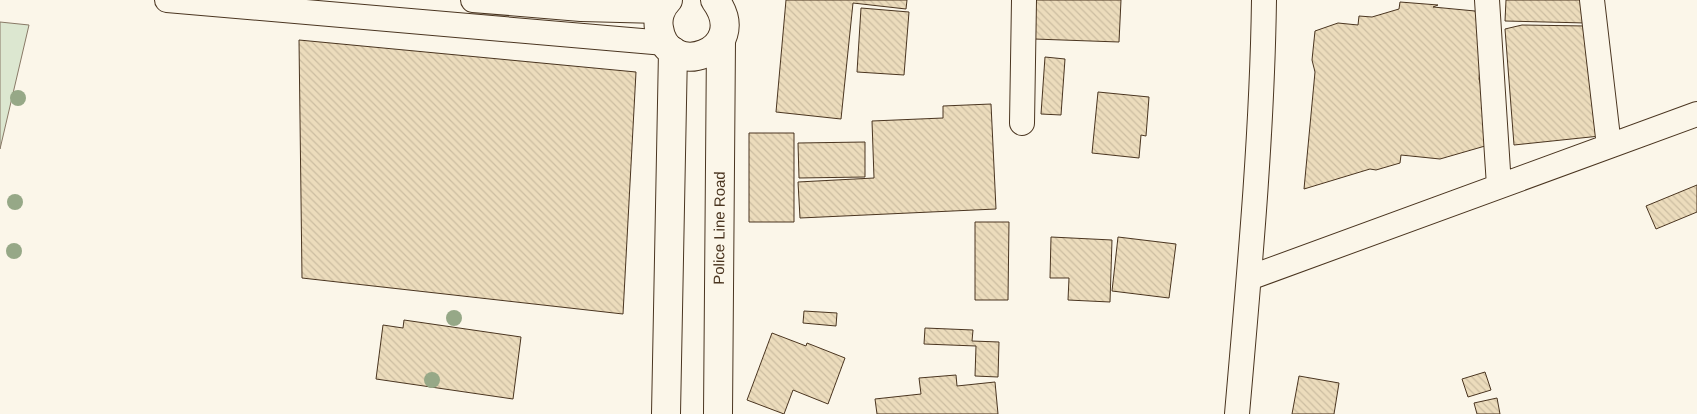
<svg xmlns="http://www.w3.org/2000/svg" width="1697" height="414" font-family="Helvetica,sans-serif">
  <defs>
    <pattern id="building-back-hatch" width="6" height="6" patternUnits="userSpaceOnUse" patternTransform="scale(1.25)"><rect width="6" height="6" fill="#ecdcbc"/><path d="M-1 5l2 2M0 0l6 6M5-1l2 2" fill="none" stroke="#ccbda1"/></pattern>
  </defs>
  <rect width="100%" height="100%" fill="#fbf6e9"/>
  <path fill="#dce7d0" stroke="#887966" d="M0,22L29,25L0,149Z"/>
  <path fill="url(#building-back-hatch)" stroke="#4a3520" d="M786,0H907L906,9L853,3L841,119L776,112Z
    M1035,0H1121L1119,42L1034,39Z
    M1506,0H1587L1586,23L1505,21Z
    M1400,2L1438,5L1433,7L1475,11L1483,36L1479,79L1493,128L1492,144L1440,159L1401,155L1400,163L1376,170L1370,169L1304,189L1315,72L1312,60L1315,31L1338,23L1358,25L1359,16L1372,17L1399,9Z
    M861,8L909,12L904,75L857,72Z
    M1522,25L1586,26L1600,136L1514,145L1505,29Z
    M299,40L636,72L623,314L302,278Z
    M1045,57L1065,59L1061,115L1041,114Z
    M1098,92L1149,97L1146,136L1141,135L1139,158L1092,153Z
    M991,104L996,209L800,218L798,182L874,178L872,121L943,118V106Z
    M749,133H794V222H749Z
    M865,142V177L799,178L798,143Z
    M1697,185V212L1656,229L1646,206Z
    M975,222H1009L1008,300H975Z
    M1051,237L1112,240L1110,302L1068,300L1069,278H1050Z
    M1118,237L1176,244L1169,298L1112,291Z
    M804,311L837,313L836,326L803,323Z
    M404,320L521,337L513,399L376,379L383,325L403,328Z
    M925,328L973,330L972,341L999,342L998,377L975,376L976,346L924,344Z
    M772,333L806,346L807,343L845,358L828,404L793,390L784,414L747,400Z
    M1485,372L1491,390L1468,397L1462,379Z
    M956,375L957,386L995,382L998,414H877L875,399L921,394L919,378Z
    M1299,376L1339,383L1334,414H1292Z
    M1497,398L1500,414H1477L1474,403Z"/>
  <g fill="none" stroke-linecap="round" stroke-linejoin="round">
    <defs>
      <path id="minor" d="M167,0L665,43
        M473,0L581,9L660,11
        M1487,0L1499,186
        M1592,0L1609,146
        M1022,123L1024,0
        M1249,278L1697,114
        M1237,414C1249,276 1262,138 1264,0"/>
      <g id="tertiary">
        <path d="M668,0C661,7 657,18 659,28C667,82 753,52 715,0"/>
        <path d="M666,414L673,51"/>
        <path id="s1" d="M718,414L721,41"/>
      </g>
    </defs>
    <use href="#minor" stroke="#4a3520" stroke-width="26"/>
    <use href="#tertiary" stroke="#4a3520" stroke-width="30"/>
    <use href="#minor" stroke="#fbf6e9" stroke-width="24"/>
    <use href="#tertiary" stroke="#fbf6e9" stroke-width="28"/>
  </g>
  <g fill="#96a887">
    <circle cx="18" cy="98" r="8"/>
    <circle cx="15" cy="202" r="8"/>
    <circle cx="14" cy="251" r="8"/>
    <circle cx="454" cy="318" r="8"/>
    <circle cx="432" cy="380" r="8"/>
  </g>
  <g text-anchor="middle" stroke-width="4" stroke-linejoin="round" paint-order="stroke">
    <g font-size="15" fill="#4a3520" stroke="#fbf6e9">
      <text dy="5" stroke="none"><textPath href="#s1" startOffset="186">Police Line Road</textPath></text>
    </g>
  </g>
</svg>
